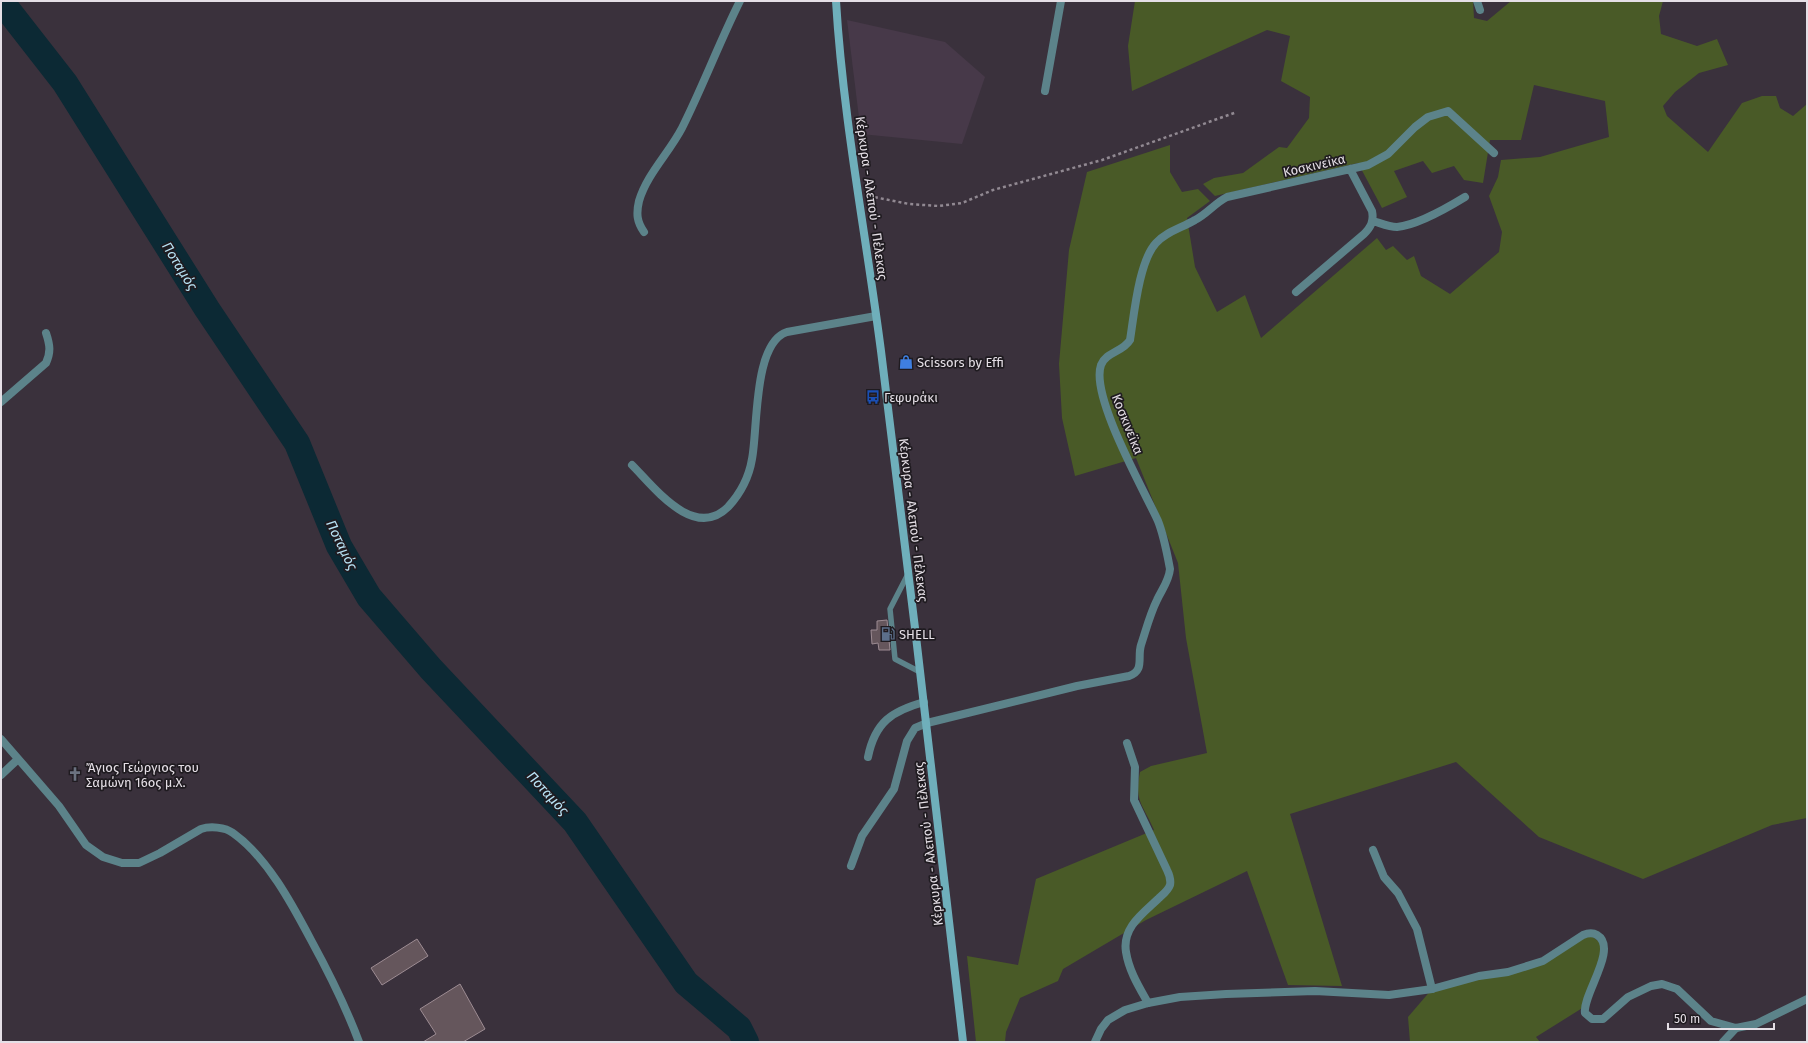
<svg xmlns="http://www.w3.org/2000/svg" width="1808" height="1043" font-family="'Fira Sans',sans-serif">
  <rect width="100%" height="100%" fill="#3a313c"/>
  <path fill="#473949" d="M847,20L945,42L985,77L962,144L861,134Z"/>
  <path fill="#495a27" d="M1135,1H1473L1474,18L1487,21L1511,1H1663L1659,16L1661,34L1697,46L1717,39L1728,65L1699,73L1675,92L1663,106L1667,116L1708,152L1742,103L1762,96H1776L1780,108L1793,116L1807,104V818L1772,825L1643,879L1539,837L1456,762L1290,814L1342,986L1288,985L1247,871L1146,920L1063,969L1058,981L1020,998L1006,1032L1005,1042H976L967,956L1018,965L1036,879L1154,830C1143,804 1134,802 1140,772L1151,766L1207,753L1186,638L1178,563L1136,458L1075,476L1062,418L1059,364L1069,250L1087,172L1170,145V172L1182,192L1198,189L1210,201L1187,218L1195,267L1217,312L1245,295L1261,338L1377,238L1386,250L1393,246L1407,260L1414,256L1421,276L1450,294L1499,252L1502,232L1489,196L1498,177L1501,160L1540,157L1609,137L1605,101L1534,85L1521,140H1490L1483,183L1464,180L1454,166L1432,173L1423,161L1394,171L1407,197L1382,208L1358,163L1215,196L1203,184L1214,178L1243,173L1279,147L1287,148L1309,118L1310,97L1281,81L1290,36L1267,30L1132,91L1128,46Z
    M1588,933L1604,946L1584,1007L1536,1037L1540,1042H1410L1408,1017L1432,989L1543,961Z"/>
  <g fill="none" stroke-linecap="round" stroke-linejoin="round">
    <path stroke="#0c2934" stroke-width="26" d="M1,1L65,83L207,309L297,443L339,546L369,597L431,669L575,822L686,983L739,1028L746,1042"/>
  </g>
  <path fill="#65565c" stroke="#9d8c93" d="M887,620L890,650H879L878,643L872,644L871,630H877V621Z
    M417,939L428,956L382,985L371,968Z
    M460,984L485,1029L463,1042H423L436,1034L420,1009Z"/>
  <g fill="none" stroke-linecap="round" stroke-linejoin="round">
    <path stroke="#918992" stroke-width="2.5" stroke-dasharray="3 3" stroke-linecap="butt" d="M869,196L909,204L939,206L962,203L993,190L1102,160L1237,112"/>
    <path stroke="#5c838a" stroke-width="5.5" d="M908,574L890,609L895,659L920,672"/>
    <path stroke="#5c838a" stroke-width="8" d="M1477,1L1480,10
      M1045,91L1061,1
      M1373,221C1380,223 1389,227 1397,227C1418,225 1447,208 1465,197
      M644,232C637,222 636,214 639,201C647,174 669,153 682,128C703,86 719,43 740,1
      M1296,292L1364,234C1371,227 1374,221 1372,211L1350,169
      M1,402L46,363C51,352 50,345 46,333
      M632,465C654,487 694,541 728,507C740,494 749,477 752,459C758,429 753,343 787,332L876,316
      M1127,743L1135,767L1134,800L1167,870C1169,874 1171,880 1170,885C1168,891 1162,895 1158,899C1142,914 1122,928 1126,952C1129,971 1139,987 1148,1003
      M868,757C875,722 892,711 924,702
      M1,775L17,760
      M1373,850L1384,877L1398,893L1417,929L1432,989
      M851,866L862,836L894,789L907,741L915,728L927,723L1077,686L1129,676C1145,670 1137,658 1141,645C1146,630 1150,614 1157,600C1162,589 1169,581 1170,569C1167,553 1164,536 1158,521C1144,490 1090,396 1101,365C1106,352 1123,352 1130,340C1134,315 1139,261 1156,243C1167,231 1182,228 1195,220C1207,214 1215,203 1227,197L1368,165L1388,154L1415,127L1428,117L1448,111L1494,153
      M1723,1042L1736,1028"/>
    <path stroke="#5c838a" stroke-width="8" d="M1,739L59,806L86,845L103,857L122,863H139L160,853L201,829C210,826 225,827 233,833C267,857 292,904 311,940C329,973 346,1007 359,1042
      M1095,1042L1101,1029L1108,1020L1125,1010L1148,1003L1180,997L1226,994L1315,991L1389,995L1432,989L1479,976L1508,972L1543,961L1583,935C1588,933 1592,932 1597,935C1619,948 1582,995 1585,1013L1592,1019H1603L1628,997L1651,986L1662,984L1677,989L1711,1021L1736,1028L1756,1024L1807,999"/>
    <path stroke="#6fafbb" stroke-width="8" d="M836,1C843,118 866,235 881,351C910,581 937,812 963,1042"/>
  </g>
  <defs>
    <symbol id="shop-bare" viewBox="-9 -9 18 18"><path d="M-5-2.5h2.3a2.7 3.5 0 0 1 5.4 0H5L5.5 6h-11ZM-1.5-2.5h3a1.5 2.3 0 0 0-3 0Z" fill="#3f7fe0" stroke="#1f1b20" stroke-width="2.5" paint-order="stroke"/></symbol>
    <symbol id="bus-bare" viewBox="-9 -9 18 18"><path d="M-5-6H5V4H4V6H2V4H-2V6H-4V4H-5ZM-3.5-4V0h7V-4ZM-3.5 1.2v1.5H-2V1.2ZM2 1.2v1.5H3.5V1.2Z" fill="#1a4fb4" stroke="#1f1b20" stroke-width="2.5" paint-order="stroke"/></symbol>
    <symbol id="fuel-bare" viewBox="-9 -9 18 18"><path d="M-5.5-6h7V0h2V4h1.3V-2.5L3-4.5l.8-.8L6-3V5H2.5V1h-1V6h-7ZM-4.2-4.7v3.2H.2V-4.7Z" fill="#5c6f8a" stroke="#1f1b20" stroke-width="2.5" paint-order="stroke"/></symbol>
    <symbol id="church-bare" viewBox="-9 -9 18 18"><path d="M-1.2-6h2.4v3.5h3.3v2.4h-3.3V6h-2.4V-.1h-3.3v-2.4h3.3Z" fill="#6b7280" stroke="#1f1b20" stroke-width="2.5" paint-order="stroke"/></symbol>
  </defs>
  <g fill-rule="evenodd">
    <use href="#shop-bare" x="896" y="352" width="20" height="20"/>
    <use href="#bus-bare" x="863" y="387" width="20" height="20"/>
    <use href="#fuel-bare" x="878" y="624" width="20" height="20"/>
    <use href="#church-bare" x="65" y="764" width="20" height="20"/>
  </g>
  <g text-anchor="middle" stroke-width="3.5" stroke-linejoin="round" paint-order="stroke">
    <g font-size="13" fill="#e5dfe6" stroke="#1f1b20">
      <text transform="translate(1314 165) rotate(-13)" y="5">Κοσκινεϊκα</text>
      <text transform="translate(872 198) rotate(82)" y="5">Κέρκυρα - Αλεπού - Πέλεκας</text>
      <text transform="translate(1128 424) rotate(68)" y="5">Κοσκινεϊκα</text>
      <text transform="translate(914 520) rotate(83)" y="5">Κέρκυρα - Αλεπού - Πέλεκας</text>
      <text transform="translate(928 844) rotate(-97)" y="5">Κέρκυρα - Αλεπού - Πέλεκας</text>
    </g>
    <g font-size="13" fill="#e5dfe6" stroke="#1f1b20" text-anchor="start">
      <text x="917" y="367">Scissors by Effi</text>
      <text x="884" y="402">Γεφυράκι</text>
      <text x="899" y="639">SHELL</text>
      <text x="86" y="772">Ἄγιος Γεώργιος του<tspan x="86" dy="15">Σαμώνη 16ος μ.Χ.</tspan></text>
    </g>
    <g font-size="14" font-style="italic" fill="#b8e3f5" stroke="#1f1b20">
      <text transform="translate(180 266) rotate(58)" y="5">Ποταμός</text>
      <text transform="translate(342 545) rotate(64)" y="5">Ποταμός</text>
      <text transform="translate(548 793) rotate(47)" y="5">Ποταμός</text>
    </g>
  </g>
  <rect width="1808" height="1043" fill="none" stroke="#e5dfe6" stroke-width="4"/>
  <path d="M1668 1023v6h106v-6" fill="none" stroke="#e5dfe6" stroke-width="2"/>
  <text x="1674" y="1023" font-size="12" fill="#e5dfe6" stroke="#1f1b20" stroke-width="3" paint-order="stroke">50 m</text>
</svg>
